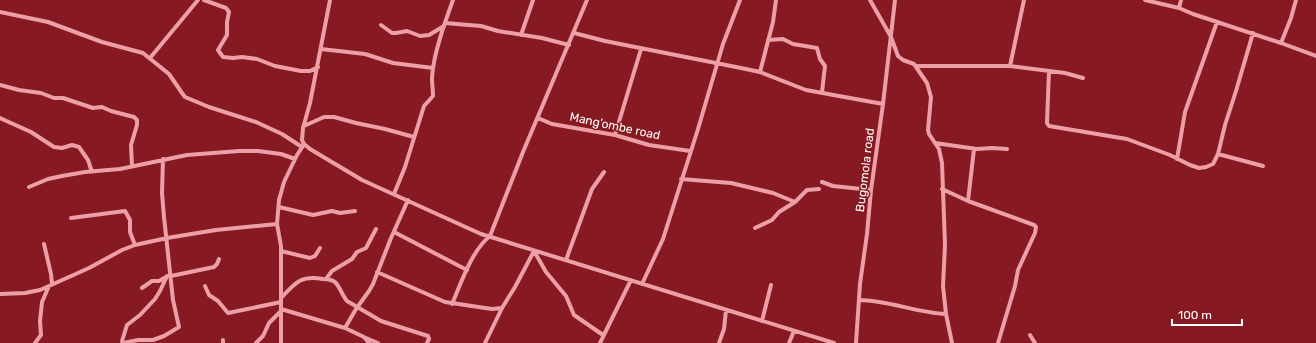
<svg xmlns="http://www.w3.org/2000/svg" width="1316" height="343" font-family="Rubik,sans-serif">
  <rect width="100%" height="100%" fill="#861922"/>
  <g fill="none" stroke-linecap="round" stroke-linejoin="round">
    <path stroke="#ec9fa7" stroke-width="4" d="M204,0L226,8L229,12L227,22V35L218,50L223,57L233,58L242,57L257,59L275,66L301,71H310L318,67
      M330,0L310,103L303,128L302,140L304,144L310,149L362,180L481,234L834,343
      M870,0L891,37L898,56L903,60L914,64L927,83L931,97L928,130L929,134L939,149L942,163L945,245L943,286L946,314L952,343
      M1145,0L1179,8L1193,14L1281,43L1316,56
      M1179,8L1181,0
      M0,12L48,22L102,42L143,53L169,74L182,93L185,97L209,107L256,122L282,134L302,147
      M445,23L481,26L498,31L542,38L569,45
      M381,25L392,33H396L407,31L420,36L429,35L444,26
      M574,33L605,41L741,68L760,72L806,90L883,104
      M521,35L533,0
      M768,40L783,39L793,44L817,48L820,59L825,66L822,92
      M1281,43L1291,18L1296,0
      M321,49L365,54L393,63L433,68
      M150,58L198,0
      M916,66H1010L1065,73L1083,78
      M1010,66L1024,0
      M1049,71L1047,123L1049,126L1127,139L1170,155L1190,165L1199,168L1206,167L1213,164L1218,154L1225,125L1236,91L1253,33
      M760,72L773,22L776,0
      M0,85L19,90L41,93L54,98H63L93,108L102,107L111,111L134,117L137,120V125L131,145L132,166
      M0,118L31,132L54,147L62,148L72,145L79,147L88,160L92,172
      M538,118L552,124L615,135L649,145L690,151
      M304,126L324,117H334L356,123L385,129L414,137
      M615,135L641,49
      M935,143L977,149L992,148L1007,149
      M1218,154L1263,166
      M163,159L162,193L164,217L173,300L179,327L164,336L153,340H138L123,343L122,341L127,325L140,315L155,299L160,291L167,276
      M1177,159L1185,112L1217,22
      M681,179L731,183L773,193L795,202
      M822,182L833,186L871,190
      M29,187L48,179L62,176L85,172L120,169L187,155L239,151H258L281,154L295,159
      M942,189L968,201L1034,225L1036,227L1035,233L1018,270L1015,286L998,343
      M394,194L405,167L424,106L433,96C433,90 432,84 432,78C433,55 445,22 453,0
      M968,201L974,149
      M279,207L313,215L332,211L340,213L355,211
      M71,218L125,211L130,220V232L135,245
      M755,228L772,220L779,212L795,202L807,190L819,189
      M394,232L467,270
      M44,244L51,274L52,284
      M281,251L310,258L315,256L320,248
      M534,251L546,272L566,296L574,315L603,335
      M566,260L592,189L604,172
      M377,272L445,302L492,309L502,308
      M171,276L214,267L217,264L219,259
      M326,279L332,271L352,259L357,252L366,248L376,229
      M642,284L663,239L698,129L723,44L740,0
      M205,286L209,295L218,301L228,313L281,302
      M142,288L152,281H159L166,277
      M0,294L25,293L40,290L89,268L122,250L135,245L167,238L216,230L277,224
      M281,298C296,282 301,275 323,279C327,279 332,280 335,282C340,287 342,295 347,301L381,321L428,336L429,339L427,343
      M859,300C888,300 916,313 946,314
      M452,304C461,283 472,250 490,236L523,152L587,0
      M281,309L345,328L364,337L369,343
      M762,321L771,285
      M345,328L356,309L369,291L373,284L391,238L408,200
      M1030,335L1035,343
      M366,338L378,343
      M35,343L41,335L40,321L42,302L49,286
      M223,343V340
      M256,343L263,336L269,323L281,311
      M281,343V246L277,224L279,200L284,182L297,155L303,146
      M485,343L502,308L515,287L534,251
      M600,343L631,280
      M719,343L724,329L726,310
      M789,343L794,331
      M856,343L860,284L867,234L871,190L883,104L895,0"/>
  </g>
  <g text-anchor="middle" stroke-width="3" stroke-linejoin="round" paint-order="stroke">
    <g font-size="12" fill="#fff" stroke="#861922">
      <text transform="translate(615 126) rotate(12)" y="4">Mang'ombe road</text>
      <text transform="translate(865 170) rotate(-83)" y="4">Bugomola road</text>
    </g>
  </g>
  <path d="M1172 319v6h70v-6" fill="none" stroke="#ffffff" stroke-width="2"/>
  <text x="1178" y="319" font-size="12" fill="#ffffff" stroke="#861922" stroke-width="3" paint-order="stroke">100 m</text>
</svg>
